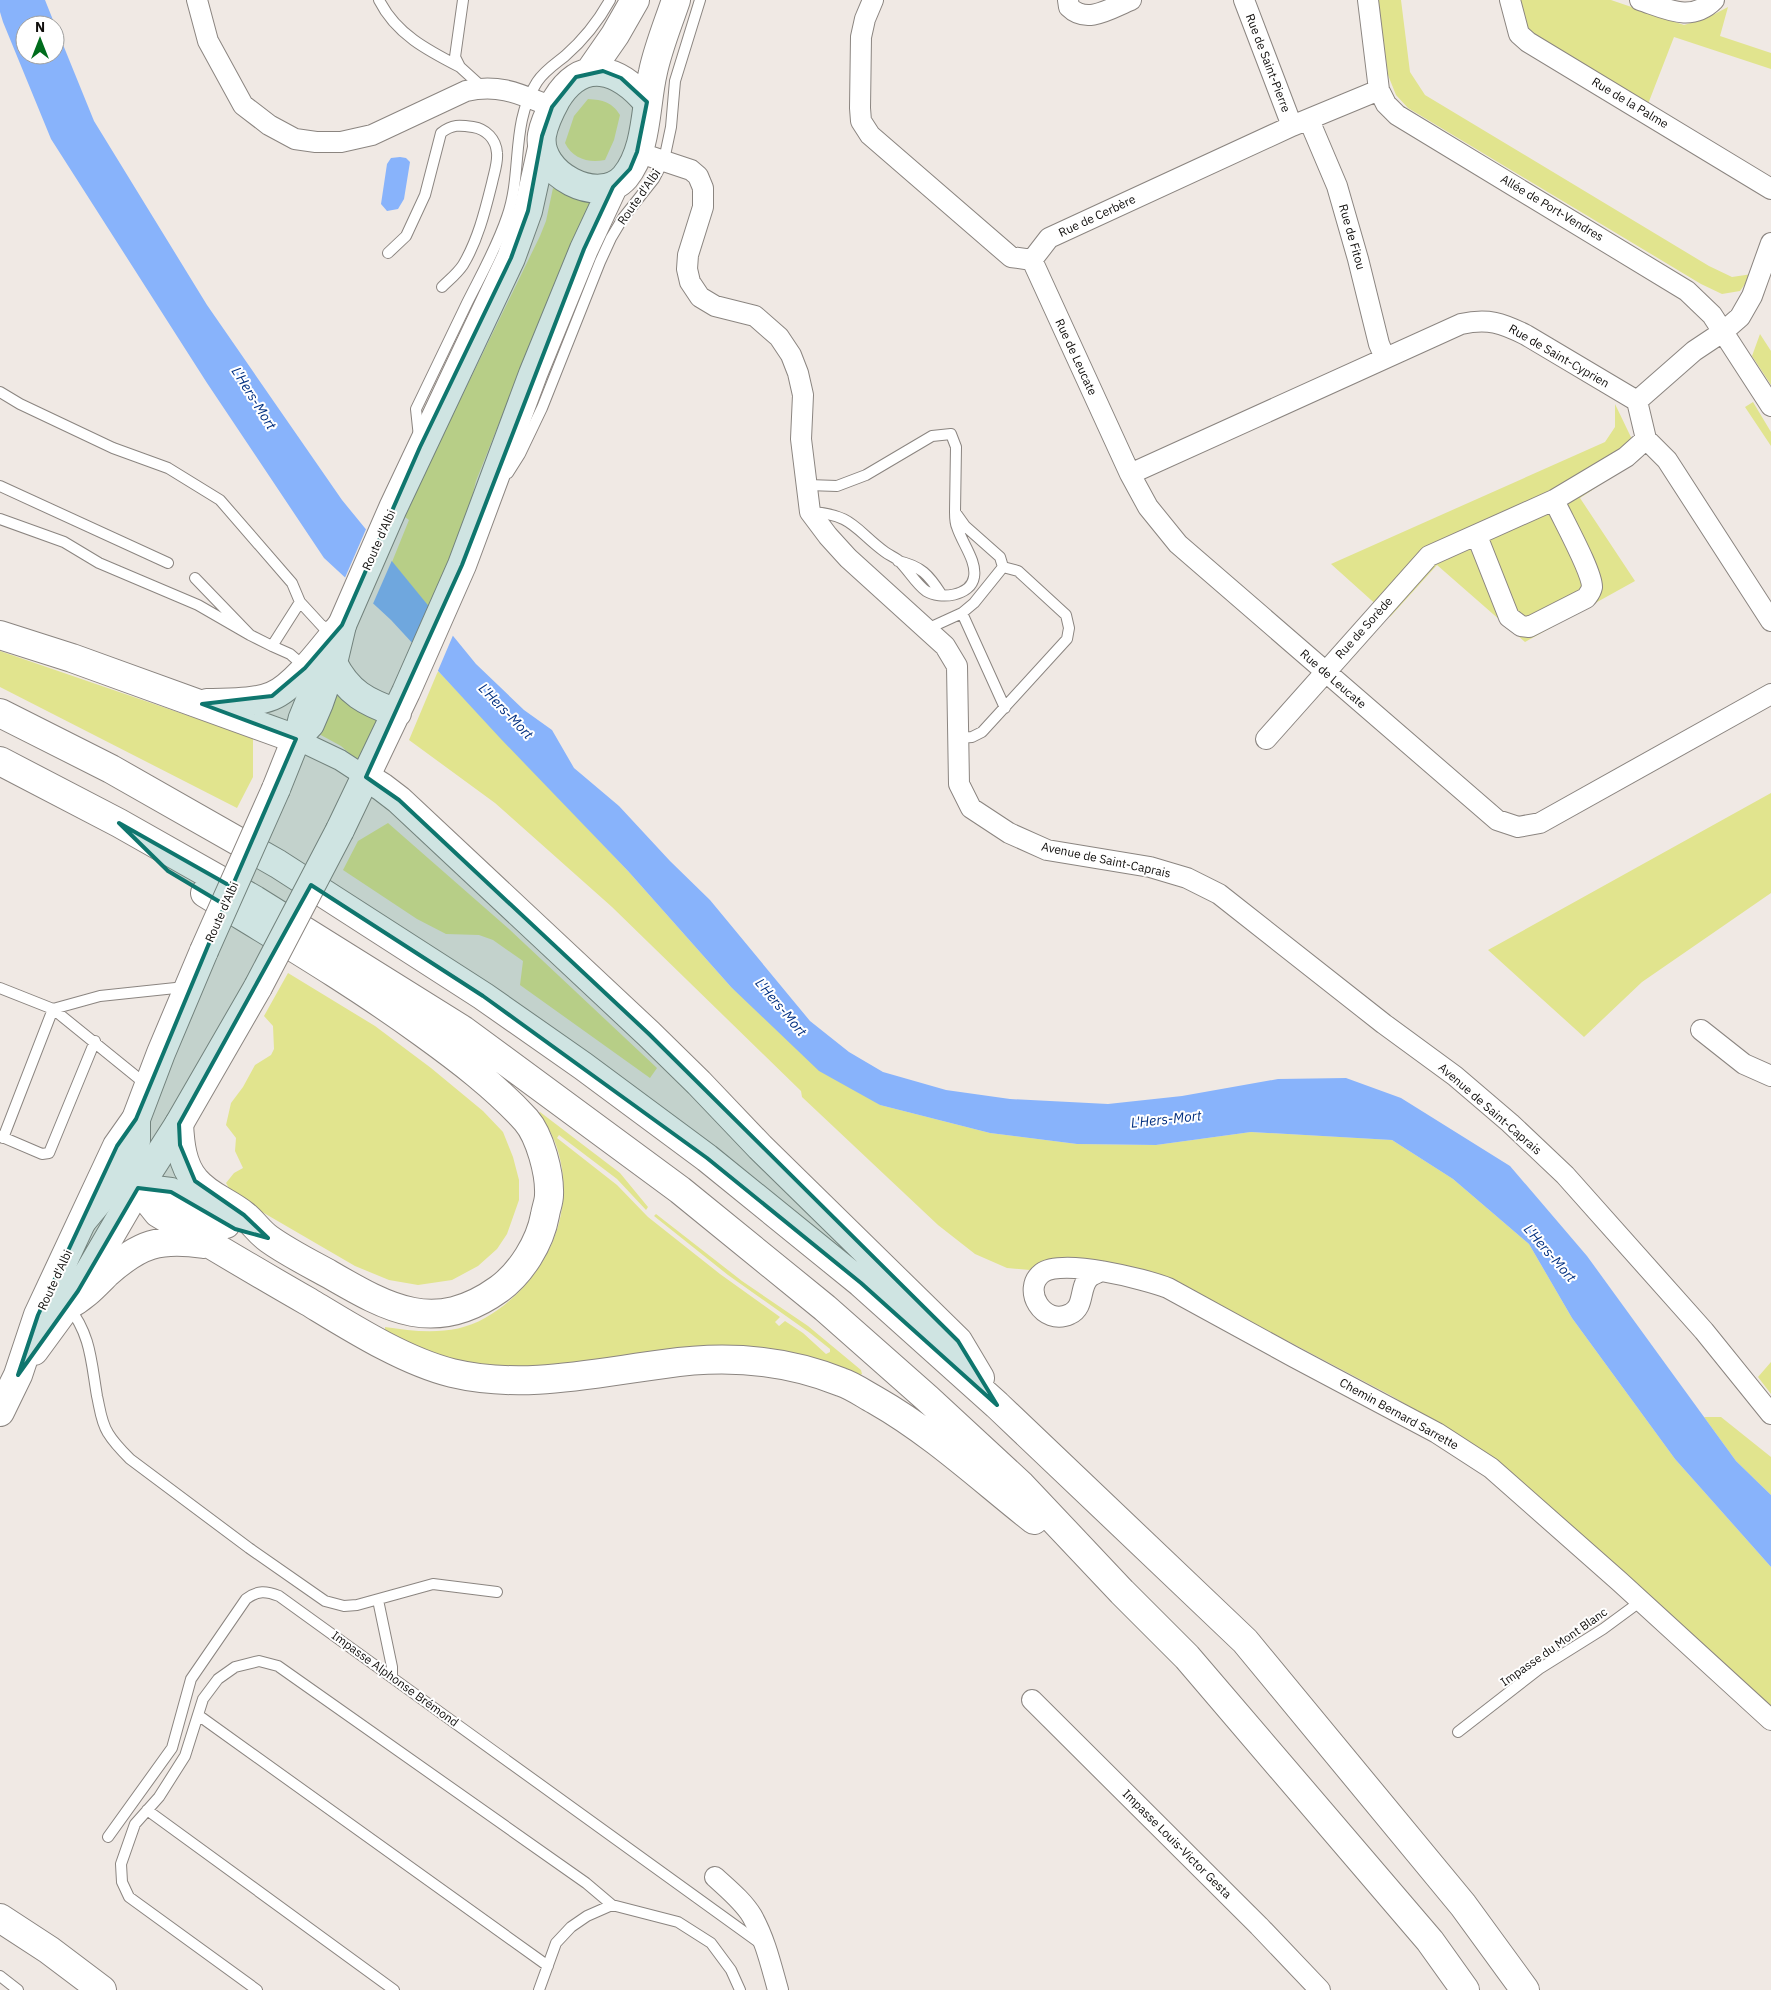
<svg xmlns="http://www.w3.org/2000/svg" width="1771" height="1990" font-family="'IBM Plex Sans',sans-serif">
  <rect width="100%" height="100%" fill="#f0e9e4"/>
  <path fill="#e1e48e" d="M1378,0H1401L1410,72L1425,95L1709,266L1732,277L1752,274L1740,291L1722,294L1701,284L1408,108L1396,95L1388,75Z
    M1517,0H1611L1684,25L1707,18L1728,7L1720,36L1771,53V69L1674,37L1648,104L1533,37L1523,27Z
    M588,99C603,100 612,102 620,115L614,140L605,160C588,163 573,159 565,143L574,116Z
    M553,188L574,198L592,202L562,265L476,481L465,525L451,562H448L428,606L392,562L409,520L405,517L427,468L540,236L546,221Z
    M1760,334L1771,351V385L1752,356Z
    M1753,402L1771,432V446L1745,407Z
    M1615,404L1641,458L1580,498L1635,581L1525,642L1437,565L1390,617L1331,564L1605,442L1615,427Z
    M0,651L253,738V777L237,808L0,687Z
    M438,671L628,871L731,987L880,1105L990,1133L1077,1144L1156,1145L1251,1132L1392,1140L1453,1179L1529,1244L1572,1318L1675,1459L1771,1567V1711L1475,1446L1390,1395L1200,1295L1046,1262L1030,1270L1007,1268L975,1254L938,1225L802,1097L801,1091L612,907L495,803L409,740Z
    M336,689L379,719L357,760L341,746L319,734Z
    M1771,793V893L1642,982L1584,1037L1488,950Z
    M388,823L509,929L657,1068L650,1078L520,985L523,961L493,940L479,935L446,934L417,919L343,870L358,841Z
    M288,973L375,1026L431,1068L483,1111L503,1132L513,1157L519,1180V1200L507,1234L497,1249L478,1266L452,1280L418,1285L389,1280L355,1266L233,1195L226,1183L234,1173L243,1168L235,1151L236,1138L226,1125L231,1103L243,1087L255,1065L271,1055L274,1049L273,1026L264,1016Z
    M540,1112L620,1173L648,1207L646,1210L617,1179L559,1135L557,1138L617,1185L648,1217L720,1274L780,1317L775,1322L779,1326L785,1321L803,1333L826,1354L830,1352V1349L810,1333L728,1275L654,1216L656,1214L742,1281L808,1326L861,1370L862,1374L860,1375L831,1364L535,1368L469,1364L437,1356L385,1332V1327C418,1332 454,1336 485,1318C537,1288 571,1229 562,1169C559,1149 552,1130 538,1114Z
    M1771,1362V1394L1758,1377Z
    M1704,1417H1721L1771,1457V1495L1736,1461Z"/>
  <path fill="#88b3fb" d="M0,0H45L55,25H25V55H55V25L94,121L207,305L342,500L476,664L524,710L552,730L574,768L619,806L670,861L710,900L810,1021L849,1052L883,1072L946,1090L1010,1099L1108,1104L1182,1096L1278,1079L1346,1078L1401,1098L1510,1166L1587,1256L1736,1461L1771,1495V1567L1675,1459L1572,1318L1529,1244L1453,1179L1392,1140L1251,1132L1156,1145L1077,1144L990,1133L880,1105L819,1071L731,987L628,871L500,738L391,620L324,558L207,383L51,139L3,22L0,12Z
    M400,157L406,158L410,162L404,199L398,209L387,211L381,204L387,164L391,158Z"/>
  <path fill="#f0e9e4" d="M367,527L393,558L372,606L344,580Z
    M431,605L454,633L437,673L412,647Z"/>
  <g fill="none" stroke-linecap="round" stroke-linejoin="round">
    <defs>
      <path id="service" d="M379,0C396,34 427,50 460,67
        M463,0L455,57L460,67L482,87
        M388,253L406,236L425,195L441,133C452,124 460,125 473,127C486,129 496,139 497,153C498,163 494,173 492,183C485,211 478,240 463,265C457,274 449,280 442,287
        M0,392L20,404L113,448L168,468L220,500L292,583L300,602
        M419,437L416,409C433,374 450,338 467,303C481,275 497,247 507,217C523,172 510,124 537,82C544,71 555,64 565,56C582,41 599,20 610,0
        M508,473L520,454L542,408L600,262L611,238L623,218L654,179L664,160L671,127L675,81L700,0
        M808,485L837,486L866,475L932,436L951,434L956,447L955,512L965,526L1000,557L1003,567L974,603L962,613L927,629
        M0,486L168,563
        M810,512C853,514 855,530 885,552C889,555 894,557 898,560C908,569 915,583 926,591C940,600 971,596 974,577C977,561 962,543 957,527C955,523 955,517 955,512
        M0,519L64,542L99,563L198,605L250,635L195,578
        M898,561C921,566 929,575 941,594
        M962,613L1005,708
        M250,635L272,646
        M305,667L290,654L272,646L300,602L323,627L335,626
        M295,736L292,724L294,716L310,677
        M959,738L972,737L982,732L1067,639L1069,628L1066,615L1018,571L1003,567
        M0,988L53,1009L100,996L185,987
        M0,1136L42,1154L49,1153L95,1041
        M3,1138L53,1009L148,1086
        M68,1306C91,1335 91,1361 97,1396C100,1409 101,1422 108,1433C114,1443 122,1451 130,1459L249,1548L325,1601L344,1606L357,1605L433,1584L497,1592
        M378,1600L392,1667V1676
        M198,1715L548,1966
        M1458,1732L1539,1669L1603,1629L1641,1601
        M147,1810L394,1990
        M108,1837L172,1748L191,1679L246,1599C258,1590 266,1591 279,1596L761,1944
        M0,1976L18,1990
        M257,1990L129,1897L122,1882L121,1864L135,1824L159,1797L185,1756L203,1699L218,1679L235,1667L259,1661L278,1666L586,1883L612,1905
        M539,1990L556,1943L571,1927L587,1916L612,1905L678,1922L711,1943L731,1970L740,1990"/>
      <path id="minor" d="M197,0L208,41L243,105L269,125L295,139L316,142H341L372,135L466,91C500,83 522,95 552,107
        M873,0L865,19L861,37L860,108L861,121L870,135L1011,257L1032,260L1049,238L1292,126L1379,90
        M1068,0L1069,7C1087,25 1111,8 1131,0
        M1244,0L1292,126
        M1368,0L1379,90L1386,104L1397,115L1687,291L1712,315L1771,406
        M1510,0L1519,34L1528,42L1771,189
        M1640,0C1667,9 1691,23 1714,0
        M1309,120L1337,186L1358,259L1379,344L1385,358
        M637,152L691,170L698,176L703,188V207L688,255L687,269L690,282L700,297L715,306L755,316L779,337L791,355L798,373L803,395L801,439L810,512L828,536L848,558L945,646L957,666L959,784L971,808L1009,833L1047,850L1150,867L1187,878L1219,894L1384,1024L1455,1076L1510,1123L1565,1175L1704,1331L1771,1414
        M1032,260L1130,474L1148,507L1178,544L1497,820L1518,827L1540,823L1771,694
        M1637,401L1694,351L1724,331L1740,317L1752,296L1771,243
        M1130,474L1461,324C1488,318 1502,323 1526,335L1637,401L1646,439L1667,460L1771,621
        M1477,536L1509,617L1521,626L1529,627L1586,598C1589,594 1591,592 1592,587C1592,571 1562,518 1554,500
        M296,739L340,760L366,777
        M1266,739L1429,556L1554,500L1626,457L1646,439
        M1701,1030L1744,1064L1771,1076
        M1101,1271C1098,1273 1094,1274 1091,1276C1078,1285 1086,1307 1070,1314C1043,1327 1021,1289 1042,1273C1062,1258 1145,1279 1168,1288L1294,1357L1437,1433L1491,1468L1619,1581L1771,1720
        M1032,1700L1259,1926L1320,1990
        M715,1877C728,1889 743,1901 752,1916C765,1939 771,1965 778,1990"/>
      <path id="secondary" d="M0,1918L49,1950L102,1990"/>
      <path id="primary" d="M590,71L615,35L635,0
        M647,102C619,69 583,56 556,100C550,111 544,123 542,135C536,174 599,207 625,177C648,149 645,105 653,72C658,48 668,24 676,0
        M333,663C348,693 366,702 397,713
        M276,789L296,739L310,724L319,703L333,663L342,625L393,508L511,258L528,211L542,148
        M340,830L406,692L462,565L533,374L584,249L613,187
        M34,1351L78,1291L138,1188L179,1124L258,987
        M0,1412L18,1375L38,1315L117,1146L136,1119L161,1053L204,951"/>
      <path id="motorway" d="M0,635L72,658L296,739
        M207,703C227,702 252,704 272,696C296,686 325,645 342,625
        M0,713L111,769L278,864L483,996L583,1066L707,1158L861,1283L997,1405L1245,1641L1463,1905L1525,1990
        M0,761L119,823L255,900L463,1030L680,1190L825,1308L928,1399L1021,1485L1122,1592L1187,1657L1430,1941L1465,1990
        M366,777L382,787L399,800L649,1034L699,1083L760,1147L958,1341L980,1378
        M136,1119V1141L130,1160L132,1175L138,1188L158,1213C208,1243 258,1273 309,1302C352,1328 404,1361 452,1373C523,1390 594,1373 664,1364C724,1355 784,1359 841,1382C853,1386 864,1394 875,1400C933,1433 982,1479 1034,1520
        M179,1124C180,1143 182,1165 195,1180C208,1196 228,1202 244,1215C253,1222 259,1232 269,1239C287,1252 309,1263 329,1274C389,1309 435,1335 499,1289C521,1273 540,1243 545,1215C546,1208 549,1202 549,1195C550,1174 540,1136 526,1120C496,1087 459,1059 423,1033C353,982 278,938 205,893
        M83,1220L103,1196L114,1190L138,1188L171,1192L226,1224
        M67,1306C83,1298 94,1286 106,1274C139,1244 160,1237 204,1244"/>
    </defs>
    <use href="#service" stroke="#8b8580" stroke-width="12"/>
    <use href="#minor" stroke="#8b8580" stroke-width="22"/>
    <use href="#secondary" stroke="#8b8580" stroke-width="30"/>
    <use href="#primary" stroke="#8b8580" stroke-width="30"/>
    <use href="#motorway" stroke="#8b8580" stroke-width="30"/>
    <use href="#service" stroke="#fff" stroke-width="10"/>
    <use href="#minor" stroke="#fff" stroke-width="20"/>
    <use href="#secondary" stroke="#fff" stroke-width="28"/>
    <use href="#primary" stroke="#fff" stroke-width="28"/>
    <use href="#motorway" stroke="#fff" stroke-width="28"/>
    <defs>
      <path id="primary-bridge" d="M204,951L276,789
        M258,987L340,830"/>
    </defs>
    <use href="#primary-bridge" stroke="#8b8580" stroke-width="30" stroke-linecap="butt"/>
    <use href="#primary-bridge" stroke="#fff" stroke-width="28"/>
  </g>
  <path fill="#0f766e" fill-opacity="0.2" stroke="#0f766e" stroke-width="4" stroke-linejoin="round" d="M603,71L621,78L647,102L637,152L630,169L613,187L584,249L462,565L366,777L399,800L649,1034L958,1341L997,1405L861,1283L707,1158L483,996L311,885L179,1124L180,1145L195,1181L244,1215L268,1238L235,1229L171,1192L138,1188L78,1291L18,1375L38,1315L117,1146L136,1119L225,905L168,871L119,823L232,887L296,739L202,704L272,696L305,668L342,625L420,447L511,258L528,211L542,136L552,107L576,77Z"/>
  <g text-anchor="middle" stroke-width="4" stroke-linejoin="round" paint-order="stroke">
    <g font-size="12" fill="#100e0c" stroke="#fff">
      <text transform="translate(1268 63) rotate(69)" y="4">Rue de Saint-Pierre</text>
      <text transform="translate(1630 103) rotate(31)" y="4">Rue de la Palme</text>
      <text transform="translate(639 197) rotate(-55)" y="4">Route d'Albi</text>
      <text transform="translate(1552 208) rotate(31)" y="4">Allée de Port-Vendres</text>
      <text transform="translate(1097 216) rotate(-25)" y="4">Rue de Cerbère</text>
      <text transform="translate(1352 237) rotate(74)" y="4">Rue de Fitou</text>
      <text transform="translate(1559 356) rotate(30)" y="4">Rue de Saint-Cyprien</text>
      <text transform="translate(1076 357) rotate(65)" y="4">Rue de Leucate</text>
      <text transform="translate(379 540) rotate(-66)" y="4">Route d'Albi</text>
      <text transform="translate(1364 628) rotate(-48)" y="4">Rue de Sorède</text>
      <text transform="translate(1333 679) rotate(41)" y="4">Rue de Leucate</text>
      <text transform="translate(1106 860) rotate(12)" y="4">Avenue de Saint-Caprais</text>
      <text transform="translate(222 912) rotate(-66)" y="4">Route d'Albi</text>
      <text transform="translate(1490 1109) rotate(41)" y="4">Avenue de Saint-Caprais</text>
      <text transform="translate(55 1280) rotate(-65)" y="4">Route d'Albi</text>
      <text transform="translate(1399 1414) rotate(29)" y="4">Chemin Bernard Sarrette</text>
      <text transform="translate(1554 1647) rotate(-35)" y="4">Impasse du Mont Blanc</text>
      <text transform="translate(395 1679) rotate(36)" y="4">Impasse Alphonse Brémond</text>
      <text transform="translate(1177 1844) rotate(45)" y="4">Impasse Louis-Victor Gesta</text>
    </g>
    <g font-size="14" font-style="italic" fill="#002f80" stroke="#fff">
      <text transform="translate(254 398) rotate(58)" y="5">L'Hers-Mort</text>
      <text transform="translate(506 711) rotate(46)" y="5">L'Hers-Mort</text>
      <text transform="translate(781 1007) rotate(50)" y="5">L'Hers-Mort</text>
      <text transform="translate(1166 1119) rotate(-6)" y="5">L'Hers-Mort</text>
      <text transform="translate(1550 1253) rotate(49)" y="5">L'Hers-Mort</text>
    </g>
  </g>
  <g transform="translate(40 40)"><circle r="24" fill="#ffffff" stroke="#9f9f9e"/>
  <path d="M0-4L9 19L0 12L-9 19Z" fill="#006c1c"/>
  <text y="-8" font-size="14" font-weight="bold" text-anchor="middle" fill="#100e0c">N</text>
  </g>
</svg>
